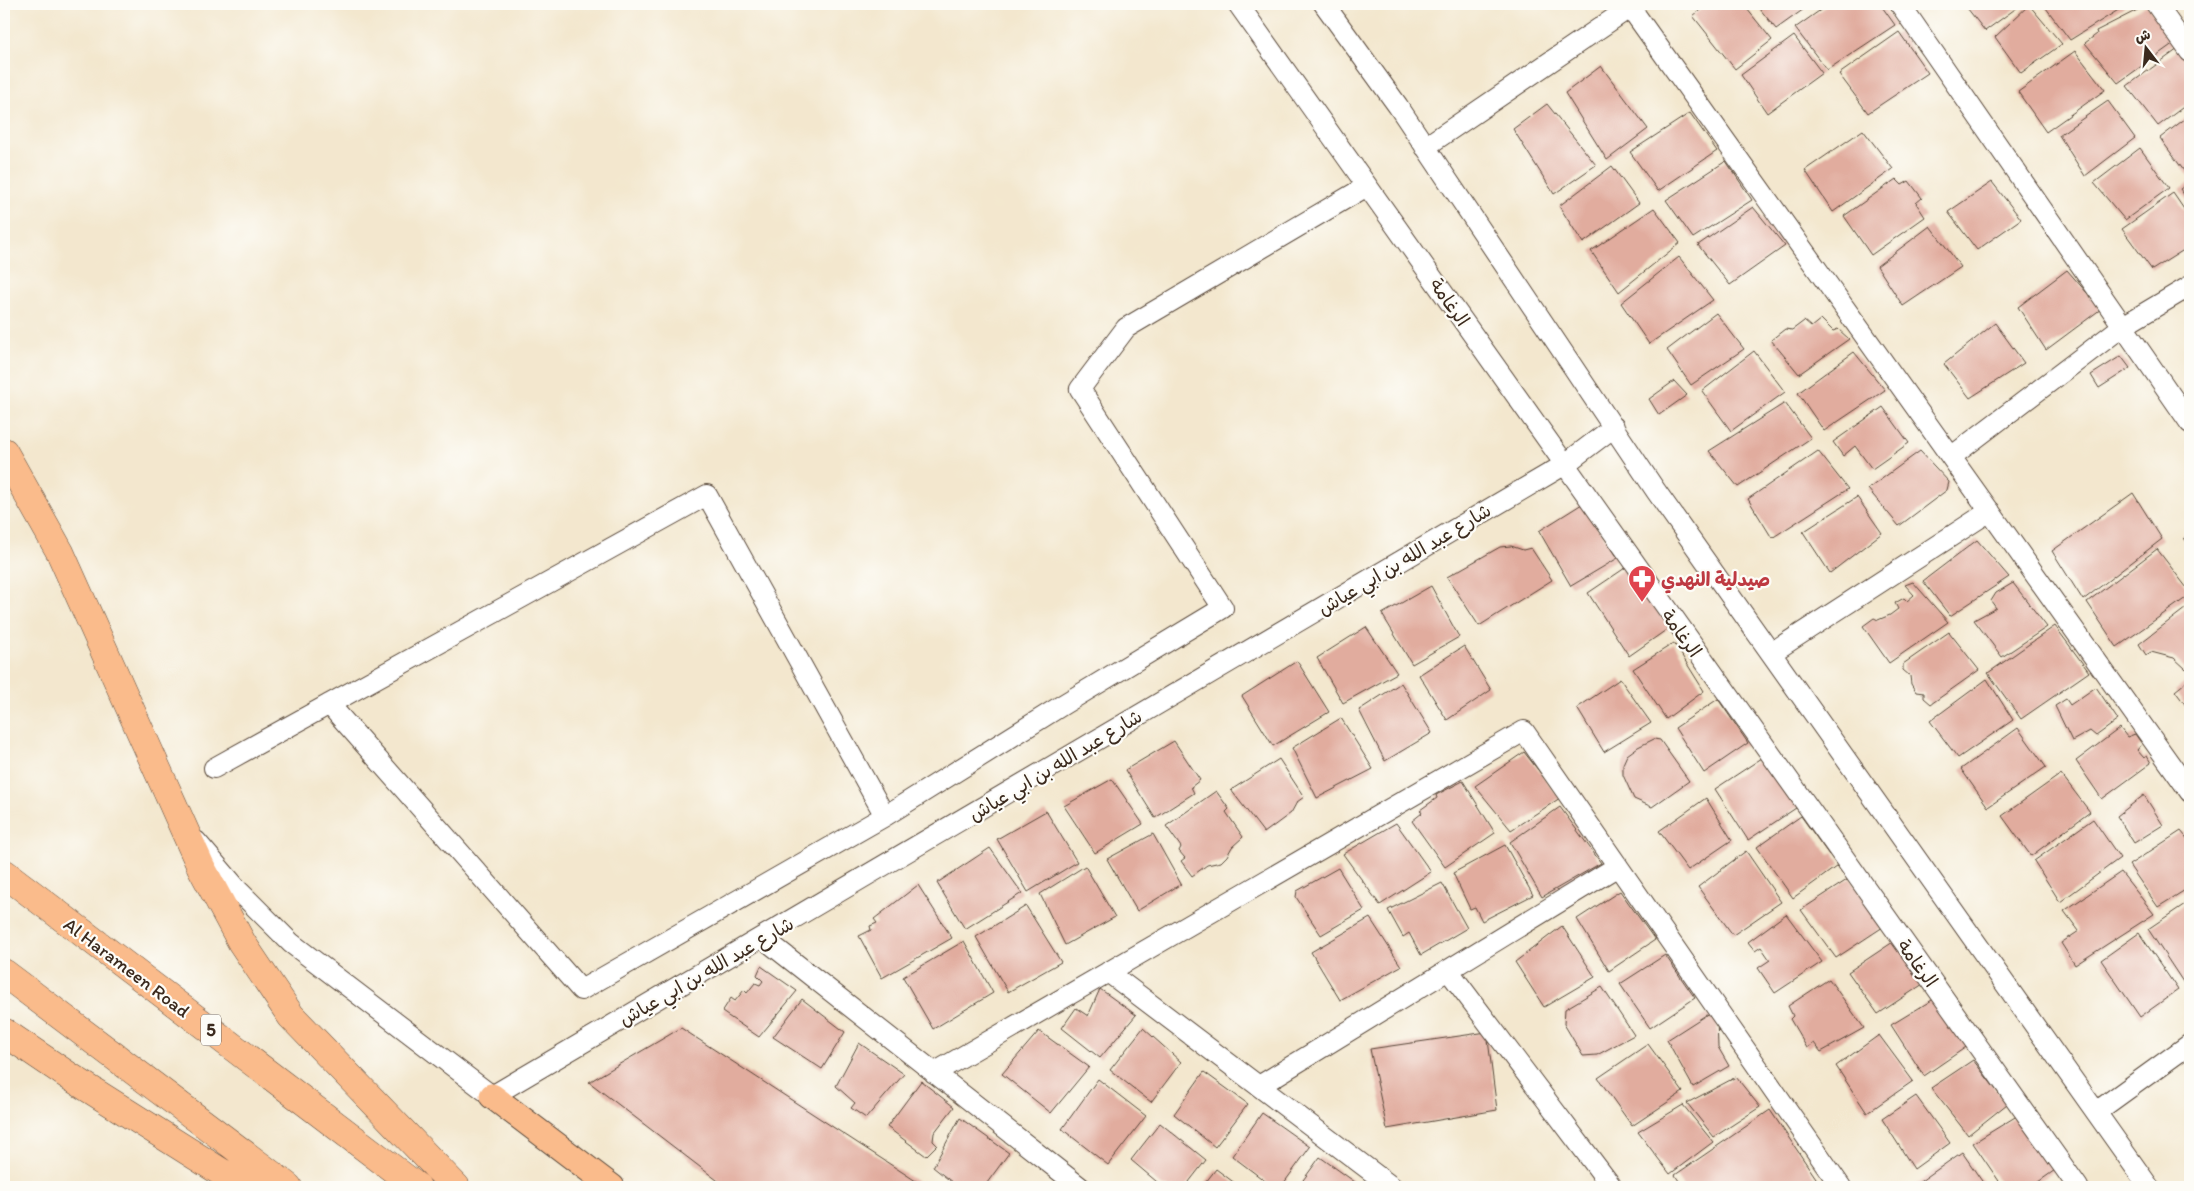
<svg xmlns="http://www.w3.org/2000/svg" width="2194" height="1191" font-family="Itim,'Playpen Sans Arabic',sans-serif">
  <rect width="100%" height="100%" fill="#fdfcf7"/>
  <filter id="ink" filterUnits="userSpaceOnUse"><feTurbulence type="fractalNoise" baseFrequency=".02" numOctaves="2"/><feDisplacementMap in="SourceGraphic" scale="10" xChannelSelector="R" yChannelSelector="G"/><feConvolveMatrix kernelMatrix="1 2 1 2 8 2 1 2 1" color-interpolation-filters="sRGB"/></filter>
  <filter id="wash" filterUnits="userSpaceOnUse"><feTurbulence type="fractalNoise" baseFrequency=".0096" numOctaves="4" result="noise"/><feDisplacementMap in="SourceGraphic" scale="20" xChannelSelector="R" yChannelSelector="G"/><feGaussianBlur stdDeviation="1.12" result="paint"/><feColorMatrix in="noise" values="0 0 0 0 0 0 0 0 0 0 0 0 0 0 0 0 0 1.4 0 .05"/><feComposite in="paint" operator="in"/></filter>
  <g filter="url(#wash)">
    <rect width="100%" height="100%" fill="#f3e7ce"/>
    <g id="blocks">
      <path fill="#e1ac9e" d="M1705,4H1743L1772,40L1735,69L1693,16L1705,6Z
        M1756,4H1811L1776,29Z
        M1829,4H1880L1895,25L1827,70L1795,28Z
        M1964,4H2022L1985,31Z
        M2043,4H2128L2070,40Z
        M2029,5L2062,44L2021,73L1995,37Z
        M2147,5L2174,43L2118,83L2085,43L2097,34L2096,31Z
        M1899,32L1928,73L1868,113L1839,74Z
        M1794,36L1822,73L1767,113L1741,75Z
        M2178,49L2190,66V102L2158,126L2127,86Z
        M2075,51L2105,90L2046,132L2018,92Z
        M1601,66L1648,129L1607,160L1565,93Z
        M2108,101L2135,138L2085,176L2059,135Z
        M1547,104L1596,165L1554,194L1513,129Z
        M1690,113L1717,151L1658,191L1630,152Z
        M2190,115V173L2187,175L2160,138Z
        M1863,130L1893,169L1833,212L1805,170Z
        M2140,148L2169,188L2125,220L2094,183Z
        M1726,161L1752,200L1693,238L1666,200Z
        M1612,166L1639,203L1583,243L1559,206Z
        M1896,179L1902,185L1909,181L1922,198L1916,203L1925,217L1871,255L1844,216Z
        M1992,182L2021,219L1977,250L1948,212Z
        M2190,182V203L2180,189Z
        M2173,193L2190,218V246L2152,270L2122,229Z
        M1753,207L1785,246L1730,285L1698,245Z
        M1654,208L1680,243L1619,292L1591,251Z
        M1930,226L1961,267L1903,306L1877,266Z
        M1679,257L1713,300L1649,344L1621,303Z
        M2067,270L2101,309L2046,350L2018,307Z
        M1716,313L1744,349L1691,385L1667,350Z
        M1821,319L1833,331L1838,329L1849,339L1799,374L1771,340L1785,329L1792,330L1804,321L1811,327Z
        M1995,323L2024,363L1970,398L1944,364Z
        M1754,351L1785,392L1731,431L1702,391Z
        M1854,352L1885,390L1824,431L1798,393Z
        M2121,356L2130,368L2099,388L2091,375Z
        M1674,381L1687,395L1659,415L1649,399Z
        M1785,403L1811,438L1738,487L1709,451Z
        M1883,407L1909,443L1872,469L1855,446L1843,456L1833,442Z
        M1818,451L1848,489L1772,538L1748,499Z
        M1920,451L1949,482L1947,490L1899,526L1868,489Z
        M2133,493L2162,539L2083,600L2052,551Z
        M1857,497L1882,533L1830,573L1803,532Z
        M1582,504L1618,558L1571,586L1539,531Z
        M2190,534V546L2184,538Z
        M1977,540L2009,577L1950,616L1923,581Z
        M1511,546L1523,550L1531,548L1552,580L1479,626L1447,577L1500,547Z
        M2157,549L2190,592V595L2117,647L2087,602Z
        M1628,566L1669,628L1629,656L1588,593Z
        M1913,582L1948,622L1889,663L1863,626L1874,618L1878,620L1890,615L1898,609L1895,603L1904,598L1907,601L1914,595L1905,585Z
        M2013,583L2047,627L2002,657L1974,620L1996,608L1991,601L1996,593Z
        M1431,586L1459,637L1412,664L1382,614Z
        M2190,605V666L2186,669L2174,658L2151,652L2146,655L2139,644Z
        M2055,626L2089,672L2021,719L1988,673Z
        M1366,627L1397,673L1343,703L1317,658Z
        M1949,632L1979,670L1931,704L1924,698V693L1916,692L1911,684L1910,676L1903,670V664Z
        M1674,643L1704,691L1666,719L1633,669Z
        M1464,646L1491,690L1447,720L1419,675Z
        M1297,661L1329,712L1273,746L1242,696Z
        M1620,679L1651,723L1604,752L1577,708Z
        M1987,679L2013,720L1958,758L1930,721Z
        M2190,679V711L2175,691Z
        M1401,683L1432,733L1385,761L1359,710Z
        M2096,687L2118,720L2096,736L2090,731L2072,741L2055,706L2066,699L2070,705Z
        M1718,699L1748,743L1704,773L1675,728Z
        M1341,718L1373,769L1317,798L1292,748Z
        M2018,728L2046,767L1988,807L1961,769Z
        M2120,728L2127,737L2135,734L2142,744L2137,750L2144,758L2147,756L2151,763L2102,799L2076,761Z
        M1654,739L1660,740L1689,781L1652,807L1634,799L1623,775V764L1627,755L1638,747Z
        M1174,741L1200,780L1191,787L1194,793L1155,818L1125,770Z
        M1524,752L1560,798L1511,830L1475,786Z
        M1765,756L1799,806L1748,840L1715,789Z
        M1279,759L1304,797L1297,802L1291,813L1264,833L1231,790Z
        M2061,774L2090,812L2031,856L2002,816Z
        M1112,779L1143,824L1095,853L1064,806Z
        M1463,781L1495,833L1445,867L1412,821L1422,813L1420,810L1437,798L1436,795Z
        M1216,791L1229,809L1226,812L1243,837L1232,847L1227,856L1221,862L1207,865L1192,876L1181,861L1185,858L1179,851L1181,847L1166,826Z
        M2144,795L2163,825L2134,843L2117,816Z
        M1706,798L1732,840L1688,870L1659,831Z
        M1560,807L1601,863L1542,897L1510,842Z
        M1046,811L1077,862L1028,892L997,839Z
        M1801,816L1829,855L1834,853L1840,864L1793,898L1757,847Z
        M2093,819L2120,858L2060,902L2034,861Z
        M1396,823L1431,872L1380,905L1343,854Z
        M2181,831L2190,842V887L2158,907L2129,865Z
        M1153,834L1181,884L1137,911L1107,859Z
        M1505,845L1533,895L1482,921L1475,907L1470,909L1453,873Z
        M990,848L1022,893L965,929L937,883Z
        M1746,851L1781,902L1733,935L1698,887Z
        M1085,866L1115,917L1065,945L1040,894Z
        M1338,868L1364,910L1321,935L1296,897L1297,891Z
        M2121,872L2154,914L2075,965L2061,943L2079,931L2064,911Z
        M1850,878L1883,927L1836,958L1801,910Z
        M1442,883L1467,928L1421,955L1409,933L1403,937L1388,910Z
        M918,885L952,938L882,978L859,936L871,930L870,926L877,923L874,919Z
        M1620,891L1655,940L1609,971L1577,919Z
        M2185,904L2190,912L2189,991L2148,929Z
        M1026,906L1061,962L1008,992L976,937Z
        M1786,914L1822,962L1775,993L1758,968L1770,960L1761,947L1755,951L1748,942Z
        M1370,918L1401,966L1340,1000L1311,952Z
        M1562,926L1595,977L1544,1007L1515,962Z
        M2139,933L2178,990L2140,1017L2101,960Z
        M1896,940L1926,982L1878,1014L1848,972Z
        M964,941L993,993L933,1029L903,977Z
        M1665,955L1695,998L1650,1028L1620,984Z
        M761,966L797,991L759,1037L722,1012L731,998L735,1001L744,990L747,993L755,983L760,985L763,981L757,975Z
        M1829,979L1864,1028L1821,1052L1814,1043L1807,1048L1790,1019L1793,1016L1788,1006Z
        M1602,987L1634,1035L1597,1055L1583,1056L1564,1024L1565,1009Z
        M1100,989L1136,1015L1100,1058L1062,1028L1076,1008L1088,1016Z
        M1937,997L1969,1045L1924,1076L1891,1025Z
        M802,999L845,1032L822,1069L773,1037Z
        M1706,1015L1717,1019L1718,1047L1729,1066L1693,1087L1667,1040Z
        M681,1028L925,1187H726L589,1082Z
        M1143,1028L1181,1062L1151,1102L1110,1070Z
        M1039,1031L1089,1067L1051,1113L1002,1074Z
        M1487,1032L1497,1110L1387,1129L1370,1049Z
        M1879,1035L1913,1081L1867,1113L1836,1066Z
        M859,1043L904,1074L866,1118L851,1108L855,1103L836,1086Z
        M1648,1044L1683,1092L1632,1126L1598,1078Z
        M1973,1060L2007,1104L1968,1135L1931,1088Z
        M1204,1072L1248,1104L1215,1147L1174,1114Z
        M1736,1077L1760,1107L1714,1137L1687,1103Z
        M1098,1079L1146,1116L1108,1165L1062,1129Z
        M921,1081L954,1107L934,1133L933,1141L937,1145L926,1156L887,1127Z
        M1916,1096L1950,1143L1914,1169L1882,1119Z
        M1683,1105L1713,1142L1670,1174L1638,1132Z
        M1770,1110L1822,1187H1683L1675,1175Z
        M1262,1113L1310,1147L1281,1187H1273L1232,1156Z
        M2020,1114L2058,1168L2031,1187H2003L1973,1143Z
        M960,1118L1009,1153L984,1187H958L933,1167Z
        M1160,1123L1206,1160L1185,1187H1163L1131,1160Z
        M1962,1152L1986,1187H1915L1914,1186Z
        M1320,1157L1362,1187H1298Z
        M1216,1169L1240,1187H1202Z"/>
    </g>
  </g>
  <g filter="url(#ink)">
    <use href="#blocks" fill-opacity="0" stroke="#574638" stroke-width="1"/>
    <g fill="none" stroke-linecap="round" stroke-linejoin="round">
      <defs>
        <path id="minor" d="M1238,4C1518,398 1797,793 2078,1187
          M1324,4L1398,106L1656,491L2149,1187
          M1900,4L2190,423
          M2156,4L2190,52
          M1630,7L2190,792
          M1425,147L1635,4
          M1951,457L2123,326L2190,286
          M1771,653L1990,511
          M329,704L581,990L885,816L1064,704L1223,608L1080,389L1126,328L1367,186
          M214,768L707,495L885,816
          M196,841L238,890L291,943L492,1096L1564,465L1614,427
          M763,938L1080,1187
          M1448,970L1612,1187
          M1108,972L1392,1187
          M934,1073L1524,731L1841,1187
          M1259,1086L1618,866
          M2096,1112L2190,1044"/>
        <path id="major" d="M492,1096L612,1187"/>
        <path id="highway" d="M4,452L60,552L201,867L242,943L291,1016L456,1187
          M4,873L417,1187
          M4,973L288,1187
          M4,1032L69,1076L221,1172L251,1187"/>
      </defs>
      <use href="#minor" stroke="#574638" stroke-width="22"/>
      <use href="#major" stroke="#574638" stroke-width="27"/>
      <use href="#highway" stroke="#574638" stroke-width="29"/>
      <use href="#minor" stroke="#fff" stroke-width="20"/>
      <use href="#major" stroke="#fabb8b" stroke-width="25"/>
      <use href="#highway" stroke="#fabb8b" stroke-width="28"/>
    </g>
  </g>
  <defs>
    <symbol id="pharmacy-pin" viewBox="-11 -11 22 30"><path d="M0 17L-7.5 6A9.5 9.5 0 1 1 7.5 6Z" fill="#e0444e" stroke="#fdfcf7"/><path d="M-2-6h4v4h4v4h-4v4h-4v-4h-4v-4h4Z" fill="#fff"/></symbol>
  </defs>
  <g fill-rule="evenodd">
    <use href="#pharmacy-pin" x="1626" y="563" width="32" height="43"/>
  </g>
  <g text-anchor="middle" stroke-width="4.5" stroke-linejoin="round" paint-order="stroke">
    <rect fill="#fdfcf7" stroke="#75695f" stroke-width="1" x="201" y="1014.5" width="20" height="31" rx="4"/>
    <g font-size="18" font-weight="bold" fill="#3b2a1e">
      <text x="211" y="1036">5</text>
    </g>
    <g font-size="19" fill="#3b2a1e" stroke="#fdfcf7">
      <text transform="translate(1450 302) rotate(55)" y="7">الرغامة</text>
      <text transform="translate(1404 559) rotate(-31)" y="7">شارع عبد الله بن ابي عياش</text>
      <text transform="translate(1682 633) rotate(54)" y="7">الرغامة</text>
      <text transform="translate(1055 765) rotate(-31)" y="7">شارع عبد الله بن ابي عياش</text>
      <text transform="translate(1918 963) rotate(54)" y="7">الرغامة</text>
      <text transform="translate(127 967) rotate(37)" y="7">Al Harameen Road</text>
      <text transform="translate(706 971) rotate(-30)" y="7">شارع عبد الله بن ابي عياش</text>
    </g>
    <g font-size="19" font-weight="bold" fill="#be3a42" stroke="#fdfcf7" text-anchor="start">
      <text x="1661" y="586">صيدلية النهدي</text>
    </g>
  </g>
  <rect width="2194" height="1191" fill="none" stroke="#fdfcf7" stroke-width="20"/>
  <g transform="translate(2146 48) rotate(344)" stroke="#fdfcf7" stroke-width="4" paint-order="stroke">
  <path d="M0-4L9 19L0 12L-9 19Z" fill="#3b2a1e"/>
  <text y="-8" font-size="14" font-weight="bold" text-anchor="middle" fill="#3b2a1e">ش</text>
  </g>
</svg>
